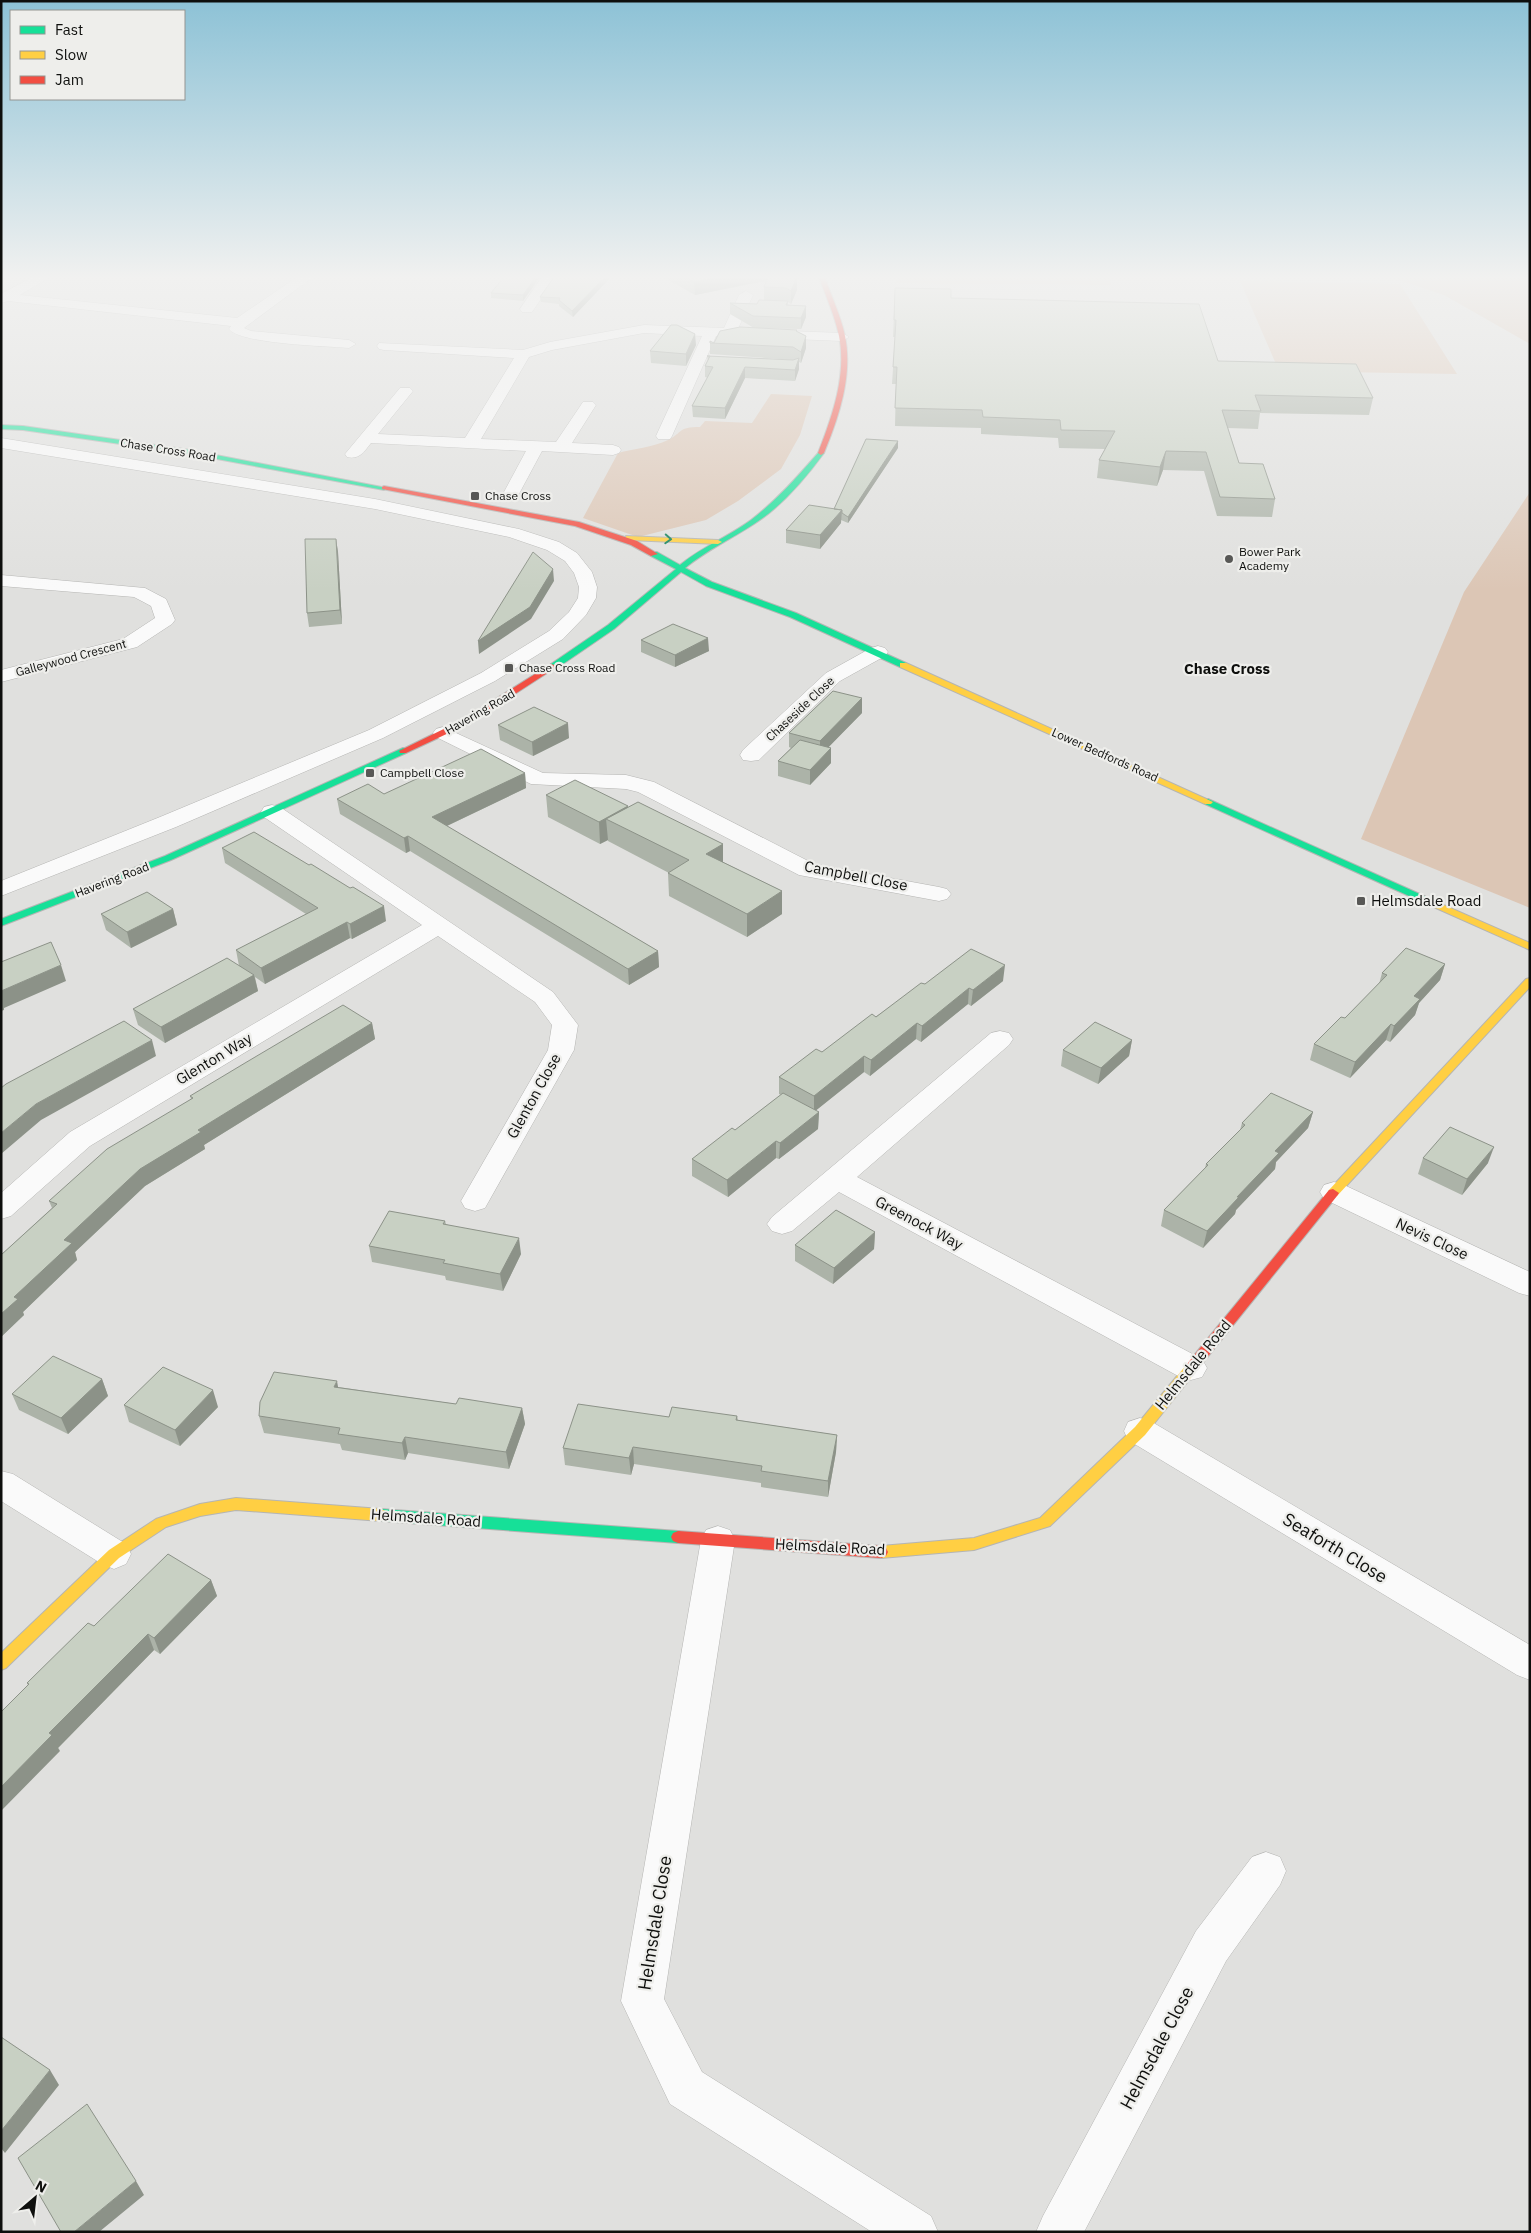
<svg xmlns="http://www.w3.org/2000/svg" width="1531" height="2233" font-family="'IBM Plex Sans',sans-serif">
  <rect width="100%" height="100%" fill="#e0e0de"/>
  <path fill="#dcc6b5" d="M902,277H1110L1111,285L894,283Z
    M1390,277H1530V344L1444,295Z
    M1240,281L1400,284L1457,374L1279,371Z
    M771,394L812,396L800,435L781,469L738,501L706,520L638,537L583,518L618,453C633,449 653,447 668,440C684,432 677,427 700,427L705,421L752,423Z
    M1530,492V908L1361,839L1464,592Z"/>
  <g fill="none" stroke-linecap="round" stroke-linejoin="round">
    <defs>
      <path id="street" d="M33,277H50L20,295L237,318L297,277H313L244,328L251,331L349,340L356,344L349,348C327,346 240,344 229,329L231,326L8,301L1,303V294Z
        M542,277H556L532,312H522L520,309Z
        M746,291L753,295L738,329L842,333L849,337L842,341L716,336L672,436L670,439H658L656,436L702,336L644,333L552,350L529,357L481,439L556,442L583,402H593L596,405L572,443L613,445L619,447L621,450L619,453L613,455L542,451L520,492L518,496H506L504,492L526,451L371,443C364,452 359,460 347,457L345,454L400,388H410L413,391L378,434L465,438L514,358L384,350L379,349L377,346L379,343L523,350L550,342L644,325L724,328L739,295Z
        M1,438L375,499L519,529L559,542L577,553L592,572L597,587L596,598L586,615L563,639L495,681L383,738L176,827L1,896V881L160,817L369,730L481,673L549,631L569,612L578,598L579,587L574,573L565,561L547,550L509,537L375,509L1,448Z
        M1,575L145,588L166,599L175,620L172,624L137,647L1,682V670L123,639L155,618L151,606L134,597L1,586Z
        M878,646L885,648L888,652L885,656L840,681L759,760L751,761L743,760L740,755L743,750L826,673L871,648Z
        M443,727L543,773L626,775L654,782L814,864L939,887L947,889L951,894L947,899L939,901L799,875L638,792L626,789L531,784L436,737L433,733L436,729Z
        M272,805L280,807L553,992L578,1025L574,1050L485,1208L475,1211L465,1208L461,1201L548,1050L552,1025L535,1002L438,936L90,1146L11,1216L1,1219V1193L70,1132L422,925L264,817L261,812L264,807Z
        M1000,1031L1009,1033L1013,1039L1009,1045L857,1177L1202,1359L1207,1368L1202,1377L1191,1380L1180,1377L839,1192L792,1231L782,1234L772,1231L767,1224L772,1217L991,1033Z
        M1334,1182L1344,1185L1530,1272V1296L1519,1293L1324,1199L1320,1192L1324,1185Z
        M1140,1418L1152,1422L1530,1645V1680L1517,1675L1128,1440L1124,1431L1128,1422Z
        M1,1471L13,1474L126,1544L131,1554L126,1564L114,1569L102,1564L1,1501Z
        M718,1526L730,1530L735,1540L664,1999L702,2072L931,2216L938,2232H872L670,2104L621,2001L701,1540L706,1530Z
        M1266,1852L1280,1857L1286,1871L1280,1885L1226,1961L1084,2232H1036L1043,2216L1196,1931L1252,1857Z"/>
      <path id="fast" d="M1,425L23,426L190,450L387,488L384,490L190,454L23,430L1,429Z
        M819,452L824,453C805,479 781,507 754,524C731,539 707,550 685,568L712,582L796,613L906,663V667H900L790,617L706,586L681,572L614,629L557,668H551V664L608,625L676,569L651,556V552H657L680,565C703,546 728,537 751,520C777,500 798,476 819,452Z
        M403,748L406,749V753L171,860L1,926V919L165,856Z
        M1208,799L1433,900L1435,902L1433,904H1427L1205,804L1203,802Z
        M381,1509L678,1531L683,1533L685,1537L683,1541L678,1543L381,1521L376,1519L374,1515L376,1511Z"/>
      <path id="slow" d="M626,536L718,540L722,542L718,544L629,540H626Z
        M900,663H906L1213,802L1211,804H1205L900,667Z
        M1430,899L1530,943V950L1427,904L1425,902L1427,900Z
        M1530,978V987L1337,1196H1329L1327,1193L1329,1190L1526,979Z
        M1192,1362L1197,1364L1198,1367L1197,1370L1145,1435L1050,1526L974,1550L881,1558L876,1556L874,1552L876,1548L881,1546L974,1538L1040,1518L1135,1427L1187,1364Z
        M236,1498L381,1509L386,1511L388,1515L386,1519L381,1521L236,1510L200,1516L166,1527L119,1558L6,1668L1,1670V1653L109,1550L156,1519L200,1504Z"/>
      <path id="jam" d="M819,277H825C831,296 841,316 845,336C853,375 839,417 824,453L821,455L818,453C832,417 847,375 839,336C835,316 826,297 819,277Z
        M384,486L579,522L637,541L658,554L651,556L631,545L575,526L382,489V487Z
        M551,664L558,666L470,723L406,753H400L399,751L464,719Z
        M1333,1189L1339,1193L1337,1196L1197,1370L1192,1372L1187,1370L1186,1367L1187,1364L1329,1190Z
        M678,1531L881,1546L886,1548L888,1552L886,1556L881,1558L678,1543L673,1541L671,1537L673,1533Z"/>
    </defs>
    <use href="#street" stroke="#b5b5b3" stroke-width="1"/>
    <use href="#fast" stroke="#b5b5b3" stroke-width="2"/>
    <use href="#slow" stroke="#b5b5b3" stroke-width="2"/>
    <use href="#jam" stroke="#b5b5b3" stroke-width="2"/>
    <use href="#street" fill="#fafafa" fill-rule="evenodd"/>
    <use href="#fast" fill="#16e098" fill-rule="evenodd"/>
    <use href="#slow" fill="#ffcf43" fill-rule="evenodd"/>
    <use href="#jam" fill="#f24e42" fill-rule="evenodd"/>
  </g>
  <path fill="#acb3a8" d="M540,277L523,301L491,298V293Z
    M554,277H611L573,317L559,306V304L541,302L540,297Z
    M663,277H796L797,290L791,304L788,302V305L806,317L801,329L754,328L730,314V303L757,304L764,300V287L767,281L695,295Z
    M895,288L951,298L1373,398L1369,415L1260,413L1258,429L1228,428L1239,463L1275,499L1272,517L1217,516L1204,471L1163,470L1157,486L1097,478L1099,460L1105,449L1059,448L1058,438L981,434V428L895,426L896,384H892L895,337H893Z
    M797,332L806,348L801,363L799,362V369L795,381L745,378L725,419L693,417L692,406L708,378L705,377V366L708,361L707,356L794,360L710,354V343Z
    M696,345L686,366L651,363L650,351Z
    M898,448L848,523L841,520V523L820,549L786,543V530L834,509Z
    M336,539L338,552L342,624L309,627L307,613Z
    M641,640L709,651L675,667L641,652Z
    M862,713L828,747L831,748V763L810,785L778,776V761L791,748L789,747V733Z
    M498,725L569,738L533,756L500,740Z
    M525,773L526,788L447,826L658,951L659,967L629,985L410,851L406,853L340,814L337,799L384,794Z
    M546,795L628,807L723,844V862L782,891V914L747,937L669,896L668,873H669L608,841V840L600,844L548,817Z
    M222,848L386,921L352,939L350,938L265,984L255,977L258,991L165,1043L138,1025L133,1009L239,966L236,950L306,914L225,863Z
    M173,909L177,925L131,948L106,930L101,914Z
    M1445,964L1440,980L1419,1003L1415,1015L1390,1042L1386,1040L1350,1078L1310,1060L1314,1044L1345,1018L1379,984L1382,973Z
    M1003,981L971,1006L968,1004L921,1042L916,1039L870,1076L864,1072L815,1111L819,1112L818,1129L779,1159L776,1158L728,1197L692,1176V1159L735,1130L781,1095L779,1094V1077L822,1052L925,984Z
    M372,1023L375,1039L204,1145L205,1149L145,1186L75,1252L77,1260L23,1312L24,1315L1,1337V1255L52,1208L49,1201L191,1099L190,1096Z
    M1132,1040L1129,1056L1098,1084L1061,1066L1063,1050Z
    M1313,1112L1308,1128L1276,1162L1275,1169L1236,1210L1235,1214L1203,1248L1161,1226L1164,1210L1205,1168L1206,1164L1240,1130L1242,1123Z
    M1423,1158L1488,1163L1462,1195L1418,1174Z
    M445,1221L446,1224L521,1254L503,1291L446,1280L445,1276L372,1262L369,1246Z
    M875,1232L874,1249L833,1284L795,1261V1245Z
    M102,1379L108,1396L68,1434L19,1410L12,1394Z
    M338,1387L456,1404L522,1408L525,1424L509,1469L408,1453L405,1460L342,1450L340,1444L264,1433L259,1416Z
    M124,1405L218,1407L180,1446L129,1422Z
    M737,1416L738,1420L837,1435L836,1452L828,1497L761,1487V1483L634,1464L631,1475L565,1465L563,1448L669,1417Z
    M211,1580L217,1596L160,1654L154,1650L58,1748L60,1751L27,1683L94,1626Z"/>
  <path fill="#8c9288" d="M536,277H540L523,301V295Z
    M605,277H611L573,317L572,311Z
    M719,277H773V279L695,295L694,282Z
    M797,277V290L791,304V291Z
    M806,306V317L801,329V318Z
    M695,334L696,345L686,366V354Z
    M806,336V348L801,363V352Z
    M799,358V369L795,381V370Z
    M745,367V378L725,419V408Z
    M898,441V448L848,523V517Z
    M1166,451L1163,470L1157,486L1160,467Z
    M842,510L841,523L820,549V535Z
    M336,539L338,552L342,624L340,610Z
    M553,569L554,581L531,619L479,654L478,641Z
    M708,638L709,651L675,667V655Z
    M862,698V713L820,756V741Z
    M568,723L569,738L533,756L532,742Z
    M831,748V763L810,785V770Z
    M525,773L526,788L434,832L432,817Z
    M628,806L629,828L606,819L608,840L600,844L599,822Z
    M408,836L410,851L406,853L404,838Z
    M723,844V866L706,854Z
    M782,891V914L747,937V914Z
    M384,906L386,921L352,939L350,924Z
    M173,909L177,925L131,948L127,932Z
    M347,922L350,938L265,984L261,968Z
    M658,951L659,967L629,985L628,969Z
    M1445,964L1440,980L1419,1003L1415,1015L1390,1042L1394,1026L1414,996Z
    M61,965L66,981L4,1008V1010L1,1011V991Z
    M1005,965L1003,981L971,1006L973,990Z
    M254,975L258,991L165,1043L161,1027Z
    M969,988L968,1004L921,1042L922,1026Z
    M372,1023L375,1039L204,1145L205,1149L145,1186L75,1252L77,1260L23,1312L24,1315L1,1337V1314L14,1297L64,1240L140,1169L198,1130Z
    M917,1023L916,1039L870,1076L871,1060Z
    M1391,1024L1386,1040L1350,1078L1355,1062Z
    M152,1040L156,1056L41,1120L1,1154V1133L36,1104Z
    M1132,1040L1129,1056L1098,1084L1101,1068Z
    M864,1056V1072L814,1112V1096Z
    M819,1112L818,1129L779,1159L780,1143Z
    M1313,1112L1308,1128L1276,1162L1275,1169L1236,1210L1235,1214L1203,1248L1207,1231L1275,1151Z
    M776,1141V1158L728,1197L727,1180Z
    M1494,1147L1488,1163L1462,1195L1467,1179Z
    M875,1232L874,1249L833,1284L834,1268Z
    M519,1238L521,1254L503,1291L500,1274Z
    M102,1379L108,1396L68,1434L61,1418Z
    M337,1381L340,1398L334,1387Z
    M213,1390L218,1407L180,1446L175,1430Z
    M522,1408L525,1424L509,1469L506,1452Z
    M837,1435L836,1452L828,1497V1481Z
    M405,1437L408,1453L405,1460L402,1443Z
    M633,1447L634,1464L631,1475L629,1458Z
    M211,1580L217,1596L160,1654L154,1638Z
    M148,1634L154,1650L58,1748L60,1751L1,1811V1787L49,1733Z
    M50,2070L59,2085L5,2153L1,2148V2131Z
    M136,2181L144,2195L99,2232H74Z"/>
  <path fill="#c8d0c3" stroke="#8c9288" d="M504,277H536L523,295L491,293Z
    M554,277H605L572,311L559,300L560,298L540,297Z
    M686,277H719L694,282Z
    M768,277H797L791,291L786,288L764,287Z
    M895,288L951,289V298L1199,304L1218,361L1356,364L1373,398L1255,395L1261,411L1222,410L1239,463L1263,464L1275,499L1220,497L1206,452L1166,451L1160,467L1099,460L1115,431L1061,430L1060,420L983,417L982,410L895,408L897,367H893L896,320H894Z
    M759,300L788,301L786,305L806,306L801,318L753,316L730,303L757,304Z
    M671,325H677L695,334L686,354L650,351Z
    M740,327L797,330L796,331L806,336L801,352L793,347L710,343V341L714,343L720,331Z
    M707,356L793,360L799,358L795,370L745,367L725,408L692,406L713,367L705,366L710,356Z
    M866,439L898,441L848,517L842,513V510L834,509Z
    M809,505L842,510L820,535L786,530Z
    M305,539H336L340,610L307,613Z
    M533,552L553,569L530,607L478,641Z
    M673,624L708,638L675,655L641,640Z
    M833,691L862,698L820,741L789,733Z
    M534,707L568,723L532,742L498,725Z
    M800,740L831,748L810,770L778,761Z
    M481,749L525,773L432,817L658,951L628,969L408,836L404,838L337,799L368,784L384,794Z
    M575,780L628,806L599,822L546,795Z
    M638,802L723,844L706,854L782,891L747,914L668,873L689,860L606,819Z
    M254,832L309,865L311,864L350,888L353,887L384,906L350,924L347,922L261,968L236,950L318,908L222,848Z
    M147,892L173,909L127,932L101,914Z
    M51,942L61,965L1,991V962Z
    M1406,948L1445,964L1414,996L1420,999L1394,1026L1391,1024L1355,1062L1314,1044L1341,1017L1345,1018L1387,975L1382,973Z
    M971,949L1005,965L973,990L969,988L922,1026L917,1023L871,1060L864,1056L814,1096L779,1077L816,1049L822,1052L872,1014L876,1017L921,983L925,984Z
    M227,958L254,975L161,1027L133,1009Z
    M343,1005L372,1023L198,1130L201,1132L140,1169L64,1240L72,1243L14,1297L18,1299L1,1314V1255L57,1204L49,1201L107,1149L193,1098L190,1096L245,1063Z
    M124,1021L152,1040L36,1104L1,1133V1088L6,1084Z
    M1095,1022L1132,1040L1101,1068L1063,1050Z
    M783,1093L819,1112L780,1143L776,1141L727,1180L692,1159L732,1128L735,1130Z
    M1271,1093L1313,1112L1275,1151L1279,1153L1237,1197H1239L1207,1231L1164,1210L1208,1165L1206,1164L1245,1125L1242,1123Z
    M1450,1127L1494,1147L1467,1179L1423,1158Z
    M836,1210L875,1232L834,1268L795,1245Z
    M389,1211L445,1221L443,1224L519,1238L500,1274L443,1263L445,1260L369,1246Z
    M53,1356L102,1379L61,1418L12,1394Z
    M163,1367L213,1390L175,1430L124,1405Z
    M274,1372L337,1381L334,1387L456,1404L459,1398L522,1408L506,1452L405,1437L402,1443L338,1434L340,1428L259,1416L260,1402Z
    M578,1404L669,1417L672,1407L737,1416L736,1420L837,1435L828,1481L761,1471L762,1466L633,1447L629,1458L563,1448Z
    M168,1554L211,1580L154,1638L148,1634L49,1733L52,1735L1,1787V1712L29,1684L27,1683L88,1623L94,1626Z
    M1,2037L50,2070L1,2131Z
    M87,2104L136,2181L74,2232H61L18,2158Z"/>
  <defs><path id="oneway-chevron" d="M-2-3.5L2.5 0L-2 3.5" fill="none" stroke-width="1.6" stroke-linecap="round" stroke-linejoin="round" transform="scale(1.25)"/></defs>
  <use stroke="#128259" href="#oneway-chevron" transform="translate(668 539) rotate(3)"/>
  <linearGradient id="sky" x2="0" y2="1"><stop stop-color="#8dc2d6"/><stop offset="0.47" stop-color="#f1f1f0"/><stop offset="1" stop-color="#f1f1f0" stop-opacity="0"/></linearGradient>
  <rect width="1531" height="590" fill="url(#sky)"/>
  <g fill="#585856" stroke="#eeeeeb" stroke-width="2">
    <rect x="470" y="491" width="10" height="10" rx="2.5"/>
    <circle cx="1229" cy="559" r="5"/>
    <rect x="504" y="663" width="10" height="10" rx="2.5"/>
    <rect x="365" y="768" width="10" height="10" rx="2.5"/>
    <rect x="1356" y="896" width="10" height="10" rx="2.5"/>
  </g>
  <g text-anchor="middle" stroke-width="4.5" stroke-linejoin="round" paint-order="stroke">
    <g font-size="12" fill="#0e0f0d" stroke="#eeeeeb">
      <text transform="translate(168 450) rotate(9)" y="4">Chase Cross Road</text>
      <text transform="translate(71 658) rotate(-15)" y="4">Galleywood Crescent</text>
      <text transform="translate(800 709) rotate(-43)" y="4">Chaseside Close</text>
      <text transform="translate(480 712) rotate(-30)" y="4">Havering Road</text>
      <text transform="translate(1105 755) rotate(24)" y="4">Lower Bedfords Road</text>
      <text transform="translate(112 880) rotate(-21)" y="4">Havering Road</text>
    </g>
    <g font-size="12" fill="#0e0f0d" stroke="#eeeeeb" text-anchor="start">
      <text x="485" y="500">Chase Cross</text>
      <text x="1239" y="556">Bower Park<tspan x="1239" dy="14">Academy</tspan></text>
      <text x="519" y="672">Chase Cross Road</text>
      <text x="380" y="777">Campbell Close</text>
    </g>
    <g font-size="15" font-weight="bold" fill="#0e0f0d" stroke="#eeeeeb">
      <text x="1227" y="674">Chase Cross</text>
    </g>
    <g font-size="15" fill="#0e0f0d" stroke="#eeeeeb">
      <text transform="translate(856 876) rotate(11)" y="5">Campbell Close</text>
      <text transform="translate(214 1059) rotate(-31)" y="5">Glenton Way</text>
      <text transform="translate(534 1096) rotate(-61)" y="5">Glenton Close</text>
      <text transform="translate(919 1223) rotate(28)" y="5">Greenock Way</text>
      <text transform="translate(1432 1239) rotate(25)" y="5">Nevis Close</text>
      <text transform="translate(1193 1365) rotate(-51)" y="5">Helmsdale Road</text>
      <text transform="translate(426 1518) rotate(4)" y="5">Helmsdale Road</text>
      <text transform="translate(830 1547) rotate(3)" y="5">Helmsdale Road</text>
    </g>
    <g font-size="15" fill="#0e0f0d" stroke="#eeeeeb" text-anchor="start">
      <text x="1371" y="906">Helmsdale Road</text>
    </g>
    <g font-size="18" fill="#0e0f0d" stroke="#eeeeeb">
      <text transform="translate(1335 1548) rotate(31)" y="6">Seaforth Close</text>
      <text transform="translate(655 1923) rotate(-81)" y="6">Helmsdale Close</text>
      <text transform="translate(1157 2048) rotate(-62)" y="6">Helmsdale Close</text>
    </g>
  </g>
  <rect width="1531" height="2233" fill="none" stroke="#0e0f0d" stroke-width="5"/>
  <rect x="10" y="10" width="175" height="90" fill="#eeeeeb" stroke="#949592"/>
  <rect x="20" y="26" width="25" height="8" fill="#16e098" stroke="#949592"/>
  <text x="55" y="35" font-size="15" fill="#0e0f0d">Fast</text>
  <rect x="20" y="51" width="25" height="8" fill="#ffcf43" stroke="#949592"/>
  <text x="55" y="60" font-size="15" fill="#0e0f0d">Slow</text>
  <rect x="20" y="76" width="25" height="8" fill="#f24e42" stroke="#949592"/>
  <text x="55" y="85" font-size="15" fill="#0e0f0d">Jam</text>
  <g transform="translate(35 2198) rotate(28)" stroke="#eeeeeb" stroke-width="4" paint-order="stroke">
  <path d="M0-4L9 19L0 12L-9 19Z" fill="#0e0f0d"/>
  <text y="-8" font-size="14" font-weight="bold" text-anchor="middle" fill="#0e0f0d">N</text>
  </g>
</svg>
